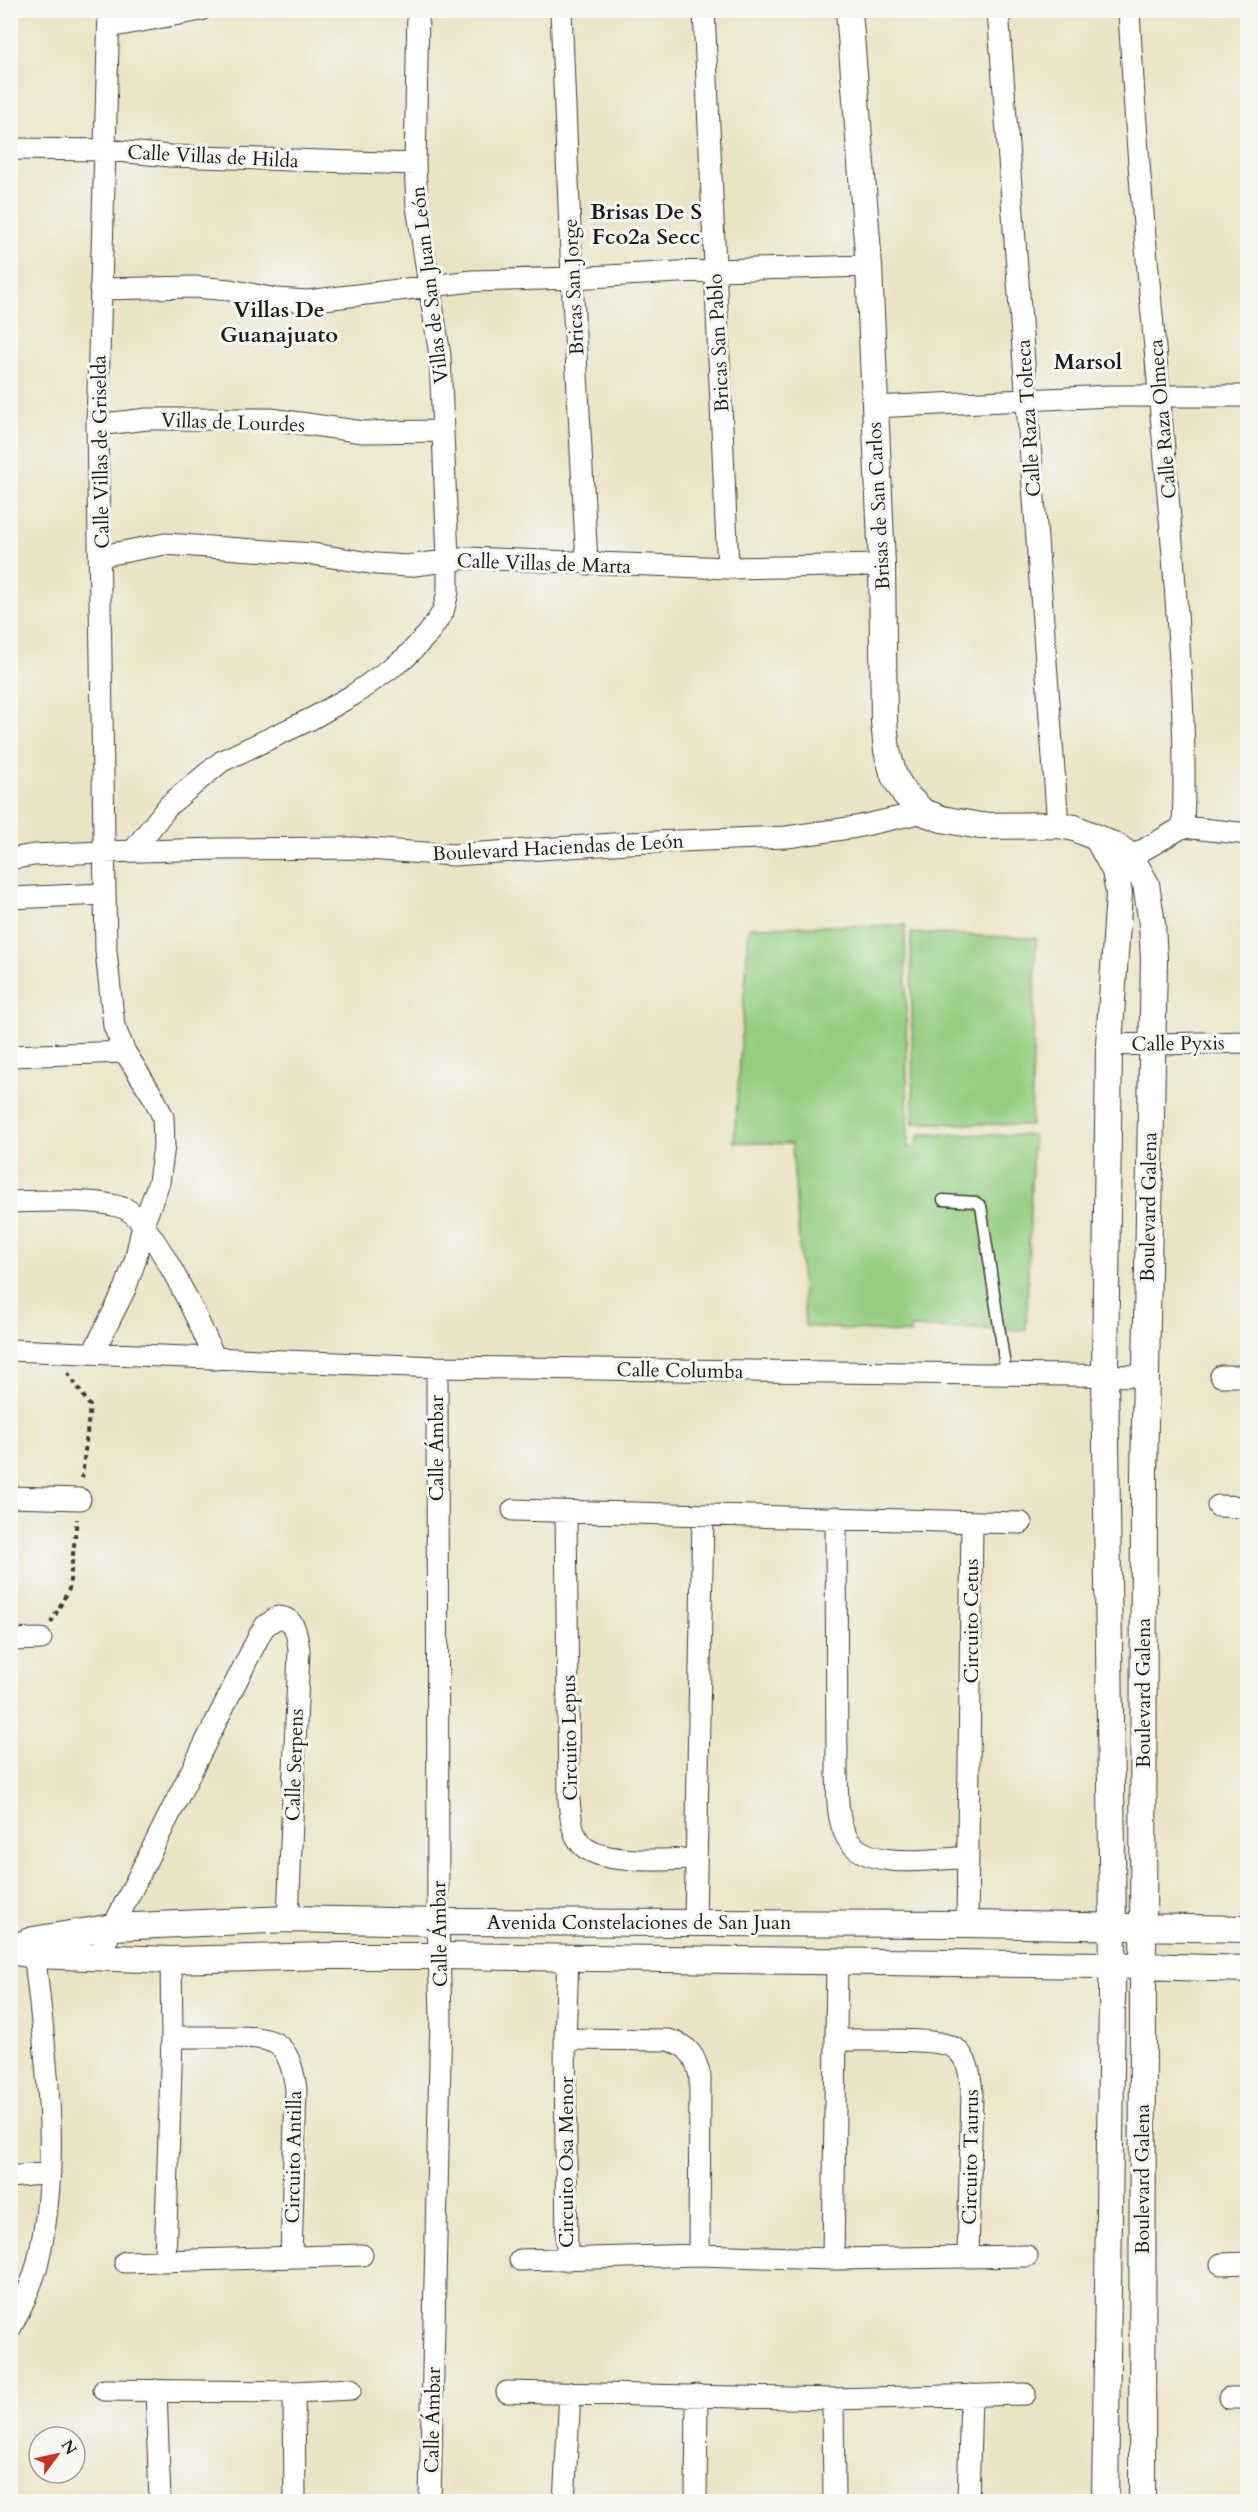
<svg xmlns="http://www.w3.org/2000/svg" width="1258" height="2512" font-family="Cardo,serif">
  <rect width="100%" height="100%" fill="#f6f6f2"/>
  <filter id="ink" filterUnits="userSpaceOnUse"><feTurbulence type="fractalNoise" baseFrequency=".0167" numOctaves="2"/><feDisplacementMap in="SourceGraphic" scale="12" xChannelSelector="R" yChannelSelector="G"/><feConvolveMatrix kernelMatrix="1 2 1 2 8 2 1 2 1" color-interpolation-filters="sRGB"/></filter>
  <filter id="wash" filterUnits="userSpaceOnUse"><feTurbulence type="fractalNoise" baseFrequency=".008" numOctaves="4" result="noise"/><feDisplacementMap in="SourceGraphic" scale="24" xChannelSelector="R" yChannelSelector="G"/><feGaussianBlur stdDeviation="1.35" result="paint"/><feColorMatrix in="noise" values="0 0 0 0 0 0 0 0 0 0 0 0 0 0 0 0 0 1.4 0 .05"/><feComposite in="paint" operator="in"/></filter>
  <g filter="url(#wash)">
    <rect width="100%" height="100%" fill="#ebe3c4"/>
    <path fill="#94cd80" stroke="#58744e" stroke-width="1.5" d="M905,925L908,1147L917,1148L918,1134L1033,1135L1026,1330L911,1328L910,1334L805,1326L792,1144L734,1142L749,927Z
      M911,933L1036,938L1031,1125L913,1123Z"/>
  </g>
  <g filter="url(#ink)">
    <g fill="none" stroke-linecap="round" stroke-linejoin="round">
      <defs>
        <path id="service" d="M943,1200L975,1202L981,1206L1006,1373"/>
        <path id="minor" d="M561,10L572,278L587,564
          M704,10L728,568
          M998,10L1058,825
          M1129,10C1138,193 1159,374 1173,556C1179,646 1187,737 1183,827
          M109,27L201,10
          M10,149L107,150L170,156L415,164
          M100,289L195,287L230,290L276,299L308,301L472,281L572,278L714,270L869,266
          M873,407L1110,396H1248
          M97,425L147,419H271L363,432L441,431
          M101,556L165,544L313,554L376,564L407,566L468,558L728,568L882,565
          M133,851L169,805L222,761L311,719L353,695L405,658L428,634L443,612L448,592V559L440,356L417,206L415,164L418,10
          M10,859L34,855L102,852L219,849L354,848L453,855L628,843L787,837L856,827L923,812
          M1117,865L1183,827L1248,834
          M10,898L105,894
          M1109,1045L1248,1042
          M10,1056L125,1052
          M10,1202C40,1201 100,1198 126,1209C154,1223 202,1328 215,1359
          M10,1350L437,1367L1145,1376
          M93,1353L125,1289L135,1261L143,1225L159,1182L164,1146L163,1117L154,1098L125,1052L114,1026L106,951L97,425L109,10
          M1221,1376H1248
          M10,1497L80,1499
          M1218,1506L1248,1507
          M513,1510L1021,1523
          M566,1512L569,1801C571,1816 571,1833 582,1845C603,1866 667,1859 695,1859
          M836,1517L837,1772C838,1793 836,1817 846,1836C864,1872 935,1859 968,1857
          M10,1640L41,1639
          M695,1922L703,1516
          M967,1924L972,1522
          M98,1957L260,1634L265,1626L278,1617C296,1618 297,1635 299,1650L288,1919
          M172,2037C191,2037 210,2037 229,2037C274,2037 289,2039 296,2089L291,2256
          M565,2039L668,2040C689,2045 696,2057 700,2077L699,2255
          M837,2040C860,2041 941,2036 956,2049C969,2060 970,2076 972,2092L968,2257
          M10,2177L50,2173
          M833,2259L837,1962
          M165,2260L172,2037L171,1960
          M520,2260L699,2255L833,2259L1027,2256
          M567,2260L565,2039L568,1958
          M125,2262L362,2255
          M1221,2264L1248,2263
          M10,2329C21,2308 33,2284 38,2261C63,2155 44,2047 33,1941
          M104,2390L294,2392L351,2389
          M156,2390L160,2502
          M294,2392L295,2502
          M507,2392L833,2399L1025,2394
          M1229,2398H1248
          M833,2399L834,2502
          M430,2502L441,2016L438,1922L437,1367
          M564,2502L570,2393
          M696,2502L697,2395
          M968,2502L971,2395"/>
        <path id="tertiary" d="M849,10L869,266L882,565L884,722L887,751L894,776L905,794L923,812L942,819L980,826L1058,825L1075,828L1119,848L1130,856L1146,884L1152,924L1154,959L1144,1475L1142,2502
          M1098,839L1115,871L1119,893L1109,1045L1105,1374L1113,1925L1105,2502
          M10,1949L33,1940L113,1927L288,1919L438,1922L967,1924L1248,1929
          M15,1952L34,1955L171,1960L330,1956H439L1102,1965L1248,1969"/>
      </defs>
      <use href="#service" stroke="#3b3a35" stroke-width="13"/>
      <use href="#minor" stroke="#3b3a35" stroke-width="23"/>
      <use href="#tertiary" stroke="#3b3a35" stroke-width="28"/>
      <path stroke="#3b3a35" stroke-width="4" stroke-dasharray="4.5 4.5" stroke-linecap="butt" d="M68,1373L90,1406L82,1478
        M51,1623L69,1589L77,1519"/>
      <use href="#service" stroke="#fff" stroke-width="10"/>
      <use href="#minor" stroke="#fff" stroke-width="21"/>
      <use href="#tertiary" stroke="#fff" stroke-width="26"/>
    </g>
  </g>
  <g text-anchor="middle" stroke-width="6" stroke-linejoin="round" paint-order="stroke">
    <g font-size="20" fill="#1c1c1c" stroke="#f6f6f2">
      <text transform="translate(213 156) rotate(3)" y="7">Calle Villas de Hilda</text>
      <text transform="translate(429 285) rotate(-97)" y="7">Villas de San Juan León</text>
      <text transform="translate(573 287) rotate(-93)" y="7">Bricas San Jorge</text>
      <text transform="translate(718 343) rotate(-93)" y="7">Bricas San Pablo</text>
      <text transform="translate(1028 418) rotate(-94)" y="7">Calle Raza Tolteca</text>
      <text transform="translate(1162 419) rotate(-95)" y="7">Calle Raza Olmeca</text>
      <text transform="translate(233 422) rotate(2)" y="7">Villas de Lourdes</text>
      <text transform="translate(100 452) rotate(-91)" y="7">Calle Villas de Griselda</text>
      <text transform="translate(878 506) rotate(-93)" y="7">Brisas de San Carlos</text>
      <text transform="translate(544 563) rotate(2)" y="7">Calle Villas de Marta</text>
      <text transform="translate(558 847) rotate(-3)" y="7">Boulevard Haciendas de León</text>
      <text transform="translate(1178 1043) rotate(-1)" y="7">Calle Pyxis</text>
      <text transform="translate(1148 1207) rotate(-89)" y="7">Boulevard Galena</text>
      <text transform="translate(680 1370) rotate(1)" y="7">Calle Columba</text>
      <text transform="translate(436 1448) rotate(-90)" y="7">Calle Ámbar</text>
      <text transform="translate(971 1621) rotate(-90)" y="7">Circuito Cetus</text>
      <text transform="translate(1143 1693) rotate(-90)" y="7">Boulevard Galena</text>
      <text transform="translate(569 1738) rotate(-91)" y="7">Circuito Lepus</text>
      <text transform="translate(294 1765) rotate(-88)" y="7">Calle Serpens</text>
      <text x="639" y="1929">Avenida Constelaciones de San Juan</text>
      <text transform="translate(439 1934) rotate(-91)" y="7">Calle Ámbar</text>
      <text transform="translate(293 2157) rotate(-89)" y="7">Circuito Antilla</text>
      <text transform="translate(970 2157) rotate(-89)" y="7">Circuito Taurus</text>
      <text transform="translate(566 2162) rotate(-90)" y="7">Circuito Osa Menor</text>
      <text transform="translate(1142 2179) rotate(-90)" y="7">Boulevard Galena</text>
      <text transform="translate(432 2420) rotate(-89)" y="7">Calle Ámbar</text>
    </g>
    <g font-size="22" font-weight="bold" fill="#1c1c1c" stroke="#f6f6f2">
      <text x="646" y="219">Brisas De S<tspan x="646" dy="25">Fco2a Secc</tspan></text>
      <text x="279" y="317">Villas De<tspan x="279" dy="25">Guanajuato</tspan></text>
      <text x="1088" y="369">Marsol</text>
    </g>
  </g>
  <rect width="1258" height="2512" fill="none" stroke="#f6f6f2" stroke-width="36"/>
  <g transform="translate(57 2455) rotate(57)"><circle r="28" fill="#f6f6f2" stroke="#9f9f9c" stroke-width="1.5"/>
  <path d="M0-4.5L10 22L0 15L-10 22Z" fill="#c8321e"/>
  <text y="-9" font-size="16" font-weight="bold" text-anchor="middle" fill="#1c1c1c">N</text>
  </g>
</svg>
